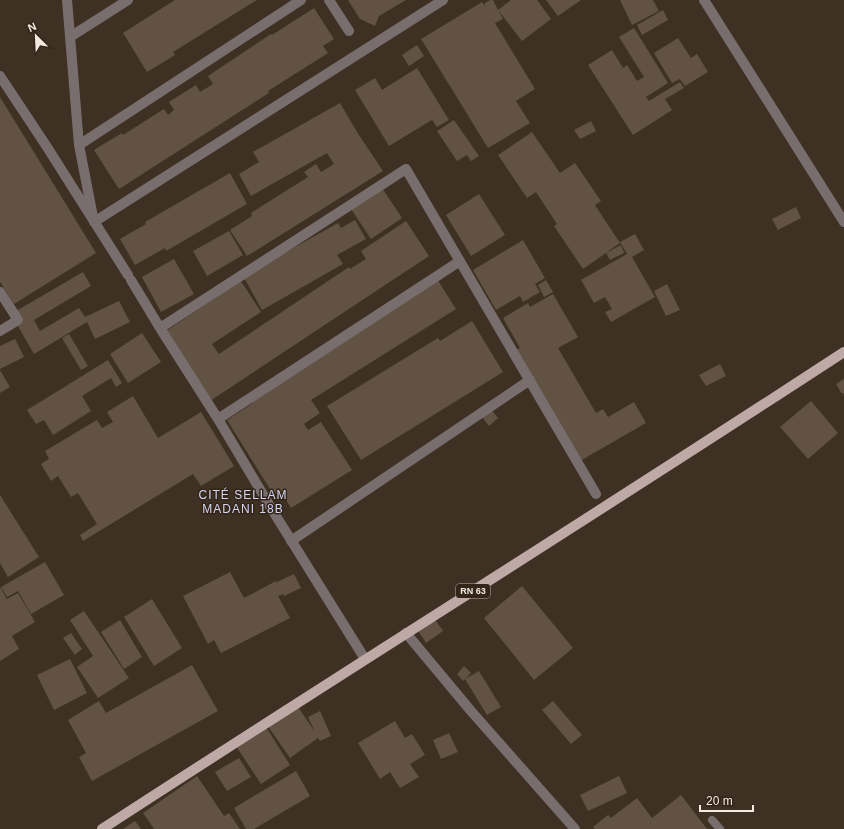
<svg xmlns="http://www.w3.org/2000/svg" width="844" height="829" font-family="Arial,sans-serif">
  <rect width="100%" height="100%" fill="#3e3023"/>
  <path fill="#615244" d="M175,0H257L173,52L175,55L147,72L123,33Z
    M348,0H406L379,16L375,26L360,19Z
    M490,0H493L498,10L511,0H537L551,19L522,41L498,10L503,19L495,23L535,89L516,101L530,123L488,148L421,39L482,2L486,8L484,4Z
    M546,0H581L558,16Z
    M620,0H653L659,11L632,25Z
    M314,8L334,39L323,46L328,53L268,91L269,93L119,189L94,150L122,133L123,135L164,109L168,115L174,110L169,102L196,85L200,92L213,84L208,76L271,34L272,35Z
    M663,10L668,20L642,35L637,25Z
    M634,28L668,83L646,97L649,101L680,82L684,88L665,99L672,110L633,135L588,65L612,50L623,68L627,65L637,81L644,77L619,37Z
    M678,38L691,58L697,54L708,72L685,86L680,79L672,83L654,53Z
    M417,45L424,56L409,66L402,55Z
    M417,68L449,120L437,127L432,120L389,146L355,90L375,78L382,90Z
    M0,97L96,253L14,304L0,282Z
    M340,103L357,132L383,171L247,256L230,230L252,216L251,213L308,177L304,172L316,164L321,172L334,164L327,153L251,196L239,174L259,162L253,152Z
    M454,120L479,156L471,161L467,155L457,161L437,131Z
    M591,121L596,131L580,139L574,130Z
    M532,132L560,173L575,163L601,201L595,205L620,243L583,269L554,226L557,224L536,192L527,198L498,155Z
    M230,173L247,204L166,251L165,248L135,265L120,239L146,224L145,222Z
    M382,188L402,218L371,239L351,209Z
    M479,194L505,235L471,256L446,215Z
    M796,207L801,218L778,230L772,219Z
    M355,220L366,239L337,255L343,264L262,310L243,276L338,223L341,228Z
    M406,221L429,256L210,401L163,333L241,281L261,312L212,344L219,354L349,267L350,269L366,259L361,251Z
    M229,231L243,255L207,276L193,251Z
    M635,234L644,250L632,257L655,297L611,322L605,312L612,309L605,297L594,303L581,280L627,254L620,242Z
    M523,240L545,278L535,284L540,292L523,302L520,296L496,310L473,270Z
    M621,245L624,253L610,260L606,253Z
    M174,259L194,294L161,312L142,277Z
    M83,272L91,286L34,320L40,331L79,308L85,317L119,301L130,322L95,339L87,322L34,354L11,314Z
    M437,279L456,309L311,400L320,413L304,424L308,430L321,422L352,470L291,508L280,490L273,494L227,420L253,403L249,397Z
    M546,280L553,292L544,297L538,285Z
    M667,284L680,310L666,316L654,291Z
    M553,294L578,337L558,348L596,413L603,409L608,417L634,402L646,423L580,461L516,350L520,348L503,318L528,303L530,307Z
    M472,321L503,372L361,460L327,406L438,338L440,341Z
    M142,333L161,362L128,383L110,354Z
    M69,334L88,366L81,370L62,338Z
    M15,339L24,357L0,369V346Z
    M108,360L122,383L116,387L111,378L82,396L91,411L53,435L44,420L36,424L27,410Z
    M720,364L726,376L706,386L699,375Z
    M0,370L10,387L0,393Z
    M844,379V393L842,394L836,384Z
    M133,396L158,438L201,412L234,466L201,486L193,474L83,541L80,535L97,524L78,493L71,497L58,476L51,481L41,464L49,459L45,451L97,420L102,428L113,422L107,412Z
    M811,401L838,433L808,459L780,427Z
    M490,408L498,418L489,426L481,416Z
    M0,495L39,557L8,577L0,563Z
    M45,562L64,595L31,614L18,591L7,597L1,587Z
    M230,572L244,598L276,581L279,587L277,582L294,574L301,588L284,596L283,594L278,596L290,618L221,653L214,640L208,644L183,596Z
    M522,586L573,648L534,680L484,618Z
    M0,587L7,599L18,593L35,622L12,636L19,649L0,661Z
    M152,599L182,648L154,666L124,617Z
    M84,611L129,678L98,698L77,667L93,656L70,620Z
    M434,618L443,631L426,643L417,629Z
    M120,620L142,657L124,669L101,632Z
    M71,633L82,649L75,655L63,638Z
    M70,659L87,693L54,710L37,675Z
    M192,665L218,711L92,781L79,757L86,753L68,720L99,701L106,713Z
    M464,666L471,673L463,681L457,674Z
    M479,671L501,707L487,715L465,679Z
    M553,701L582,735L571,744L542,710Z
    M296,704L315,732L308,717L320,711L331,736L320,741L318,738L290,758L267,725Z
    M395,721L405,738L412,734L425,755L410,764L419,777L400,788L390,772L380,779L358,743Z
    M266,727L290,765L261,784L236,746Z
    M449,733L458,752L441,759L433,740Z
    M239,758L251,777L227,791L215,772Z
    M296,771L310,796L254,829H246L234,808Z
    M197,776L224,816L229,813L240,829H154L143,813Z
    M619,776L627,793L588,811L580,795Z
    M681,795L707,829H595L593,827L608,815L611,818L637,798L652,818Z
    M135,821L141,829H123Z"/>
  <g fill="none" stroke-linecap="round" stroke-linejoin="round">
    <path stroke="#796e6e" stroke-width="8" d="M712,820L720,829"/>
    <path stroke="#796e6e" stroke-width="10" d="M67,0L79,145L94,222L443,0
      M329,0L349,31
      M704,0L844,222
      M70,37L128,0
      M0,76L47,147L128,275
      M79,145L301,0
      M131,280L160,328L218,419L271,508L365,659
      M0,292L18,320L0,331
      M160,328L406,169L596,494
      M218,419L460,261
      M291,541L530,380
      M406,633L471,711L575,829"/>
    <path stroke="#bfa9a7" stroke-width="10" d="M102,829C348,669 598,513 844,352"/>
  </g>
  <g text-anchor="middle" stroke-width="3" stroke-linejoin="round" paint-order="stroke">
    <rect fill="#332619" stroke="#b9afa6" stroke-width="1" x="456" y="584" width="34" height="14" rx="3"/>
    <g font-size="9" font-weight="bold" fill="#f3eae2">
      <text x="473" y="594">RN 63</text>
    </g>
    <g font-size="12" letter-spacing="1" fill="#d3d6f3" stroke="#332619">
      <text x="243" y="499">CITÉ SELLAM<tspan x="243" dy="14">MADANI 18B</tspan></text>
    </g>
  </g>
  <g transform="translate(36 36) rotate(336)" stroke="#332619" stroke-width="3" paint-order="stroke">
  <path d="M0-3L7 15L0 10L-7 15Z" fill="#f3eae2"/>
  <text y="-6" font-size="11" font-weight="bold" text-anchor="middle" fill="#f3eae2">N</text>
  </g>
  <path d="M700 805v6h53v-6" fill="none" stroke="#f3eae2" stroke-width="2"/>
  <text x="706" y="805" font-size="12" fill="#f3eae2" stroke="#332619" stroke-width="3" paint-order="stroke">20 m</text>
</svg>
